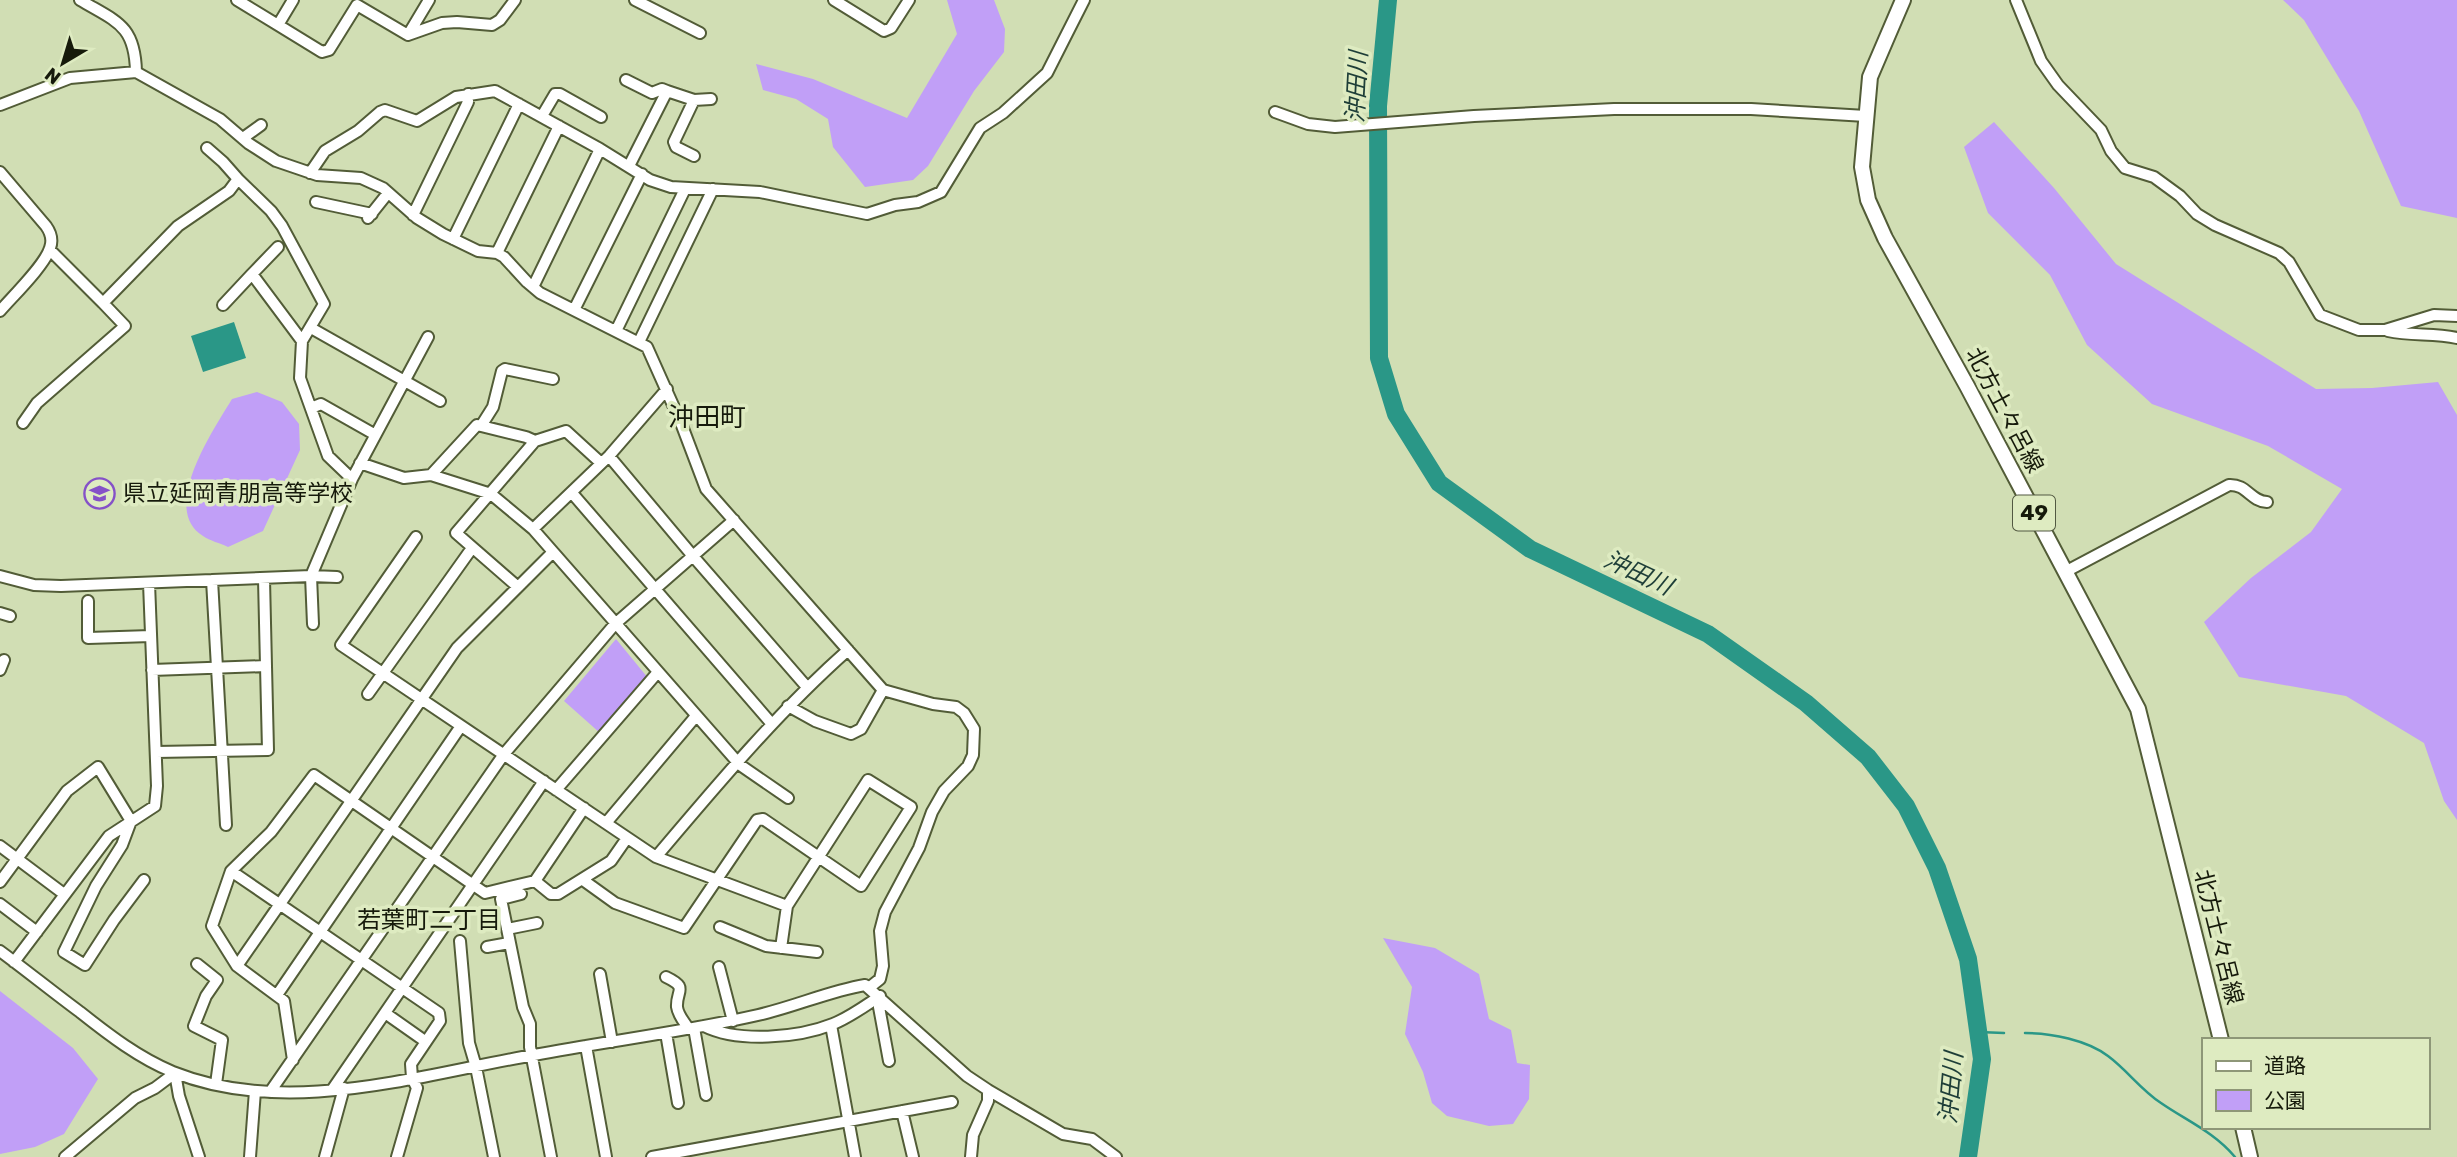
<svg xmlns="http://www.w3.org/2000/svg" width="2457" height="1157" font-family="Rubik,'Noto Sans JP',sans-serif">
  <rect width="100%" height="100%" fill="#d1deb4"/>
  <path fill="#c19ff7" d="M947,0H994L1005,29L1004,52L974,91L928,166L913,180L865,187L833,147L828,119L796,99L763,90L756,64L813,79L907,118L957,34Z
    M2283,0H2457V218L2401,206L2359,111L2304,20Z
    M1994,122L2054,188L2116,264L2316,389L2372,388L2438,382L2457,415V820L2444,801L2424,743L2346,696L2239,677L2204,622L2251,578L2311,532L2342,489L2268,446L2152,404L2087,345L2050,275L1988,213L1964,147Z
    M257,392L282,402L299,424L300,450L263,531L228,547C220,543 210,541 203,536C159,509 214,429 232,399Z
    M616,639L648,678L600,733L564,701Z
    M1383,938L1435,948L1479,974L1489,1019L1511,1030L1517,1063L1530,1065L1529,1099L1513,1124L1489,1126L1447,1116L1432,1103L1423,1072L1405,1034L1412,987Z
    M0,991L73,1048L98,1079L64,1134L35,1147L0,1154Z"/>
  <path fill="#2a9787" d="M234,322L246,358L203,372L191,336Z"/>
  <g fill="none" stroke-linecap="round" stroke-linejoin="round">
    <path stroke="#2a9787" stroke-width="2.5" d="M1979,1032L2004,1033
      M2025,1033C2051,1033 2087,1040 2108,1056C2127,1070 2141,1090 2161,1103C2187,1121 2214,1132 2235,1157"/>
    <path stroke="#2a9787" stroke-width="18" d="M1388,0L1378,106L1379,358L1396,414L1439,483L1530,549L1708,634L1806,703L1868,757L1906,806L1937,868L1968,959L1982,1059L1968,1157"/>
    <defs>
      <path id="minor" d="M80,0C117,22 135,25 136,72L220,119L248,143L276,161L317,175L361,178L383,188L417,218L443,234L478,251L497,253L504,257L527,282L540,293L647,347L681,423L706,489L883,690L933,704L956,707L964,713L974,729L973,755L968,766L944,791L932,812L919,848L885,912L880,931L883,966L880,979L870,987
        M237,0L278,25
        M293,0L278,25L322,52L329,50L357,5L408,35L429,0
        M635,0L700,33
        M834,0L884,31L891,28L909,0
        M2016,0L2041,61L2058,85L2101,130L2111,151L2125,168L2154,177L2180,196L2197,214L2215,225L2279,253L2289,262L2320,315L2359,330H2385L2434,315L2457,316
        M408,35L442,23L457,22L492,25L500,20L515,0
        M626,80L652,93L662,89L667,91
        M694,100L711,99
        M0,105L70,78L136,72
        M1275,112L1308,124L1335,127L1474,116L1614,109H1751L1866,116
        M542,116L555,94H560L601,117
        M243,138L261,125
        M207,148L223,162L238,179
        M629,166L667,91L694,100L674,142L676,147L694,156
        M0,172L46,226C51,233 53,240 50,248C45,265 13,296 0,311
        M310,173L325,151L358,131L380,112L385,110L417,121L456,97L495,91L600,149L650,180L671,187L760,192L867,214L895,205L918,202L941,192L980,128L1003,113L1047,73L1084,0
        M316,202L372,214
        M413,215L468,102V94
        M368,218L388,193
        M453,239L519,104
        M278,247L252,274L302,341
        M497,253L559,126
        M533,287L600,149
        M223,305L252,274
        M574,310L642,174
        M311,328L440,401
        M616,331L685,189
        M2388,331C2411,336 2434,333 2457,338
        M639,342L713,189
        M311,408L321,404L374,434
        M23,423L37,403L125,326L103,303
        M481,426L493,407L502,371L505,369L553,379
        M609,456L692,555L806,686
        M360,463L404,478L431,475L491,494L533,529L740,765L788,798
        M431,475L477,425L526,437L535,441L566,431L601,463
        M352,479L428,337
        M572,493L771,723
        M533,529L609,456L667,389
        M416,537L341,645L656,857L787,906L868,780L911,807L861,886L763,819L757,820L684,928L615,903L583,880
        M2065,572L2229,485C2247,484 2250,501 2267,502
        M0,576L34,585L61,586L311,576L352,479L328,456L300,378L302,341L324,304L282,226L271,211L238,179L229,191L178,226L103,303L50,250
        M264,579L266,666
        M212,580L226,825
        M518,587L456,533L535,441
        M88,601V638L151,636
        M0,613L10,616
        M313,624L311,576L337,577
        M0,670L4,660
        M152,670L266,666L268,750L156,752
        M368,694L472,548
        M788,706L815,721L851,734L861,729L883,690
        M556,790L658,672
        M606,823L696,716
        M0,846L64,894
        M656,857C717,785 777,713 848,650
        M231,871L439,1013L440,1021L411,1064L412,1078L417,1088L397,1157
        M535,881L584,808
        M0,882L67,791L98,767L131,821L122,845L96,886L64,952L85,965L114,920L144,880
        M521,894L501,899L523,1007L530,1024V1047L551,1157
        M0,904L37,932
        M720,927L766,946L817,952
        M507,929L537,923
        M460,941L469,1043L476,1067L494,1157
        M487,947L509,943
        M781,948L787,906
        M0,951C27,971 53,992 80,1012C109,1035 139,1058 173,1072C288,1118 418,1075 534,1055C608,1041 684,1032 758,1015C794,1007 829,991 865,985L967,1076L988,1090L1063,1134L1092,1139L1116,1157
        M14,962L109,836L155,806L157,786L149,583
        M197,964L217,980L206,996L194,1026L222,1040L216,1084
        M237,966L457,648L553,552
        M719,967L733,1021
        M600,974L612,1042
        M666,977C689,988 676,990 677,1007C678,1015 684,1022 689,1029
        M277,995L461,726
        M880,996L879,1007L889,1061
        M385,1013L422,1039
        M831,1025L855,1157
        M704,1026C738,1043 798,1038 833,1024C850,1017 865,1006 880,996
        M694,1028L706,1095
        M666,1033L678,1103
        M586,1046L606,1157
        M293,1060L284,1001L237,966L212,926L231,871L271,832L314,775L485,893L535,881L551,894H558L611,861L627,838
        M332,1090L544,781
        M270,1092L504,754L615,624L734,520
        M902,1111L913,1157
        M65,1157L135,1098L155,1088L175,1073L179,1096L199,1157
        M250,1157L255,1091
        M325,1157L344,1088
        M652,1157L952,1102
        M971,1157L973,1135L988,1101V1090"/>
      <path id="major" d="M1903,0L1870,77L1862,167L1868,200L1885,238L1967,386L2138,709L2221,1040
        M2243,1127L2250,1157"/>
    </defs>
    <use href="#minor" stroke="#525c37" stroke-width="14"/>
    <use href="#major" stroke="#525c37" stroke-width="18"/>
    <use href="#minor" stroke="#fff" stroke-width="10"/>
    <use href="#major" stroke="#fff" stroke-width="14"/>
  </g>
  <defs>
    <symbol id="school-ring" viewBox="-11 -11 22 22"><circle r="9.5" fill="#deebc1" stroke="#8551c8" stroke-width="1.5"/><path d="M0-5L7-2L0 1L-7-2ZM-4 1L0 2.5L4 1V4Q0 6-4 4Z" fill="#8551c8"/></symbol>
  </defs>
  <g fill-rule="evenodd">
    <use href="#school-ring" x="82" y="476" width="35" height="35"/>
  </g>
  <g text-anchor="middle" stroke-width="7" stroke-linejoin="round" paint-order="stroke">
    <rect fill="#deebc1" stroke="#525942" stroke-width="2" x="2013" y="495.5" width="42" height="35" rx="5"/>
    <g font-size="21" font-weight="bold" fill="#161a0b">
      <text x="2034" y="520">49</text>
    </g>
    <g font-size="23" fill="#161a0b" stroke="#deebc1">
      <text transform="translate(2005 410) rotate(62)" y="8">北方土々呂線</text>
      <text transform="translate(2219 937) rotate(76)" y="8">北方土々呂線</text>
    </g>
    <g font-size="23" fill="#161a0b" stroke="#deebc1" text-anchor="start">
      <text x="123" y="501">県立延岡青朋高等学校</text>
    </g>
    <g font-size="24" font-style="italic" fill="#1e3e38" stroke="#deebc1">
      <text transform="translate(1357 87) rotate(-87)" y="8">沖田川</text>
      <text transform="translate(1638 573) rotate(25)" y="8">沖田川</text>
      <text transform="translate(1951 1088) rotate(-85)" y="8">沖田川</text>
    </g>
    <g font-size="24" fill="#161a0b" stroke="#deebc1">
      <text x="429" y="928">若葉町二丁目</text>
    </g>
    <g font-size="26" fill="#161a0b" stroke="#deebc1">
      <text x="707" y="426">沖田町</text>
    </g>
  </g>
  <rect x="2202" y="1038" width="228" height="91" fill="#deebc1" stroke="#8e9778" stroke-width="2"/>
  <rect x="2216" y="1061" width="35" height="10" fill="#ffffff" stroke="#8e9778" stroke-width="2"/>
  <text x="2264" y="1073" font-size="21" fill="#161a0b">道路</text>
  <rect x="2216" y="1090" width="35" height="21" fill="#c19ff7" stroke="#8e9778" stroke-width="2"/>
  <text x="2264" y="1108" font-size="21" fill="#161a0b">公園</text>
  <g transform="translate(63 63) rotate(218)" stroke="#deebc1" stroke-width="5" paint-order="stroke">
  <path d="M0-5L12 26L0 18L-12 26Z" fill="#161a0b"/>
  <text y="-10" font-size="19" font-weight="bold" text-anchor="middle" fill="#161a0b">N</text>
  </g>
</svg>
